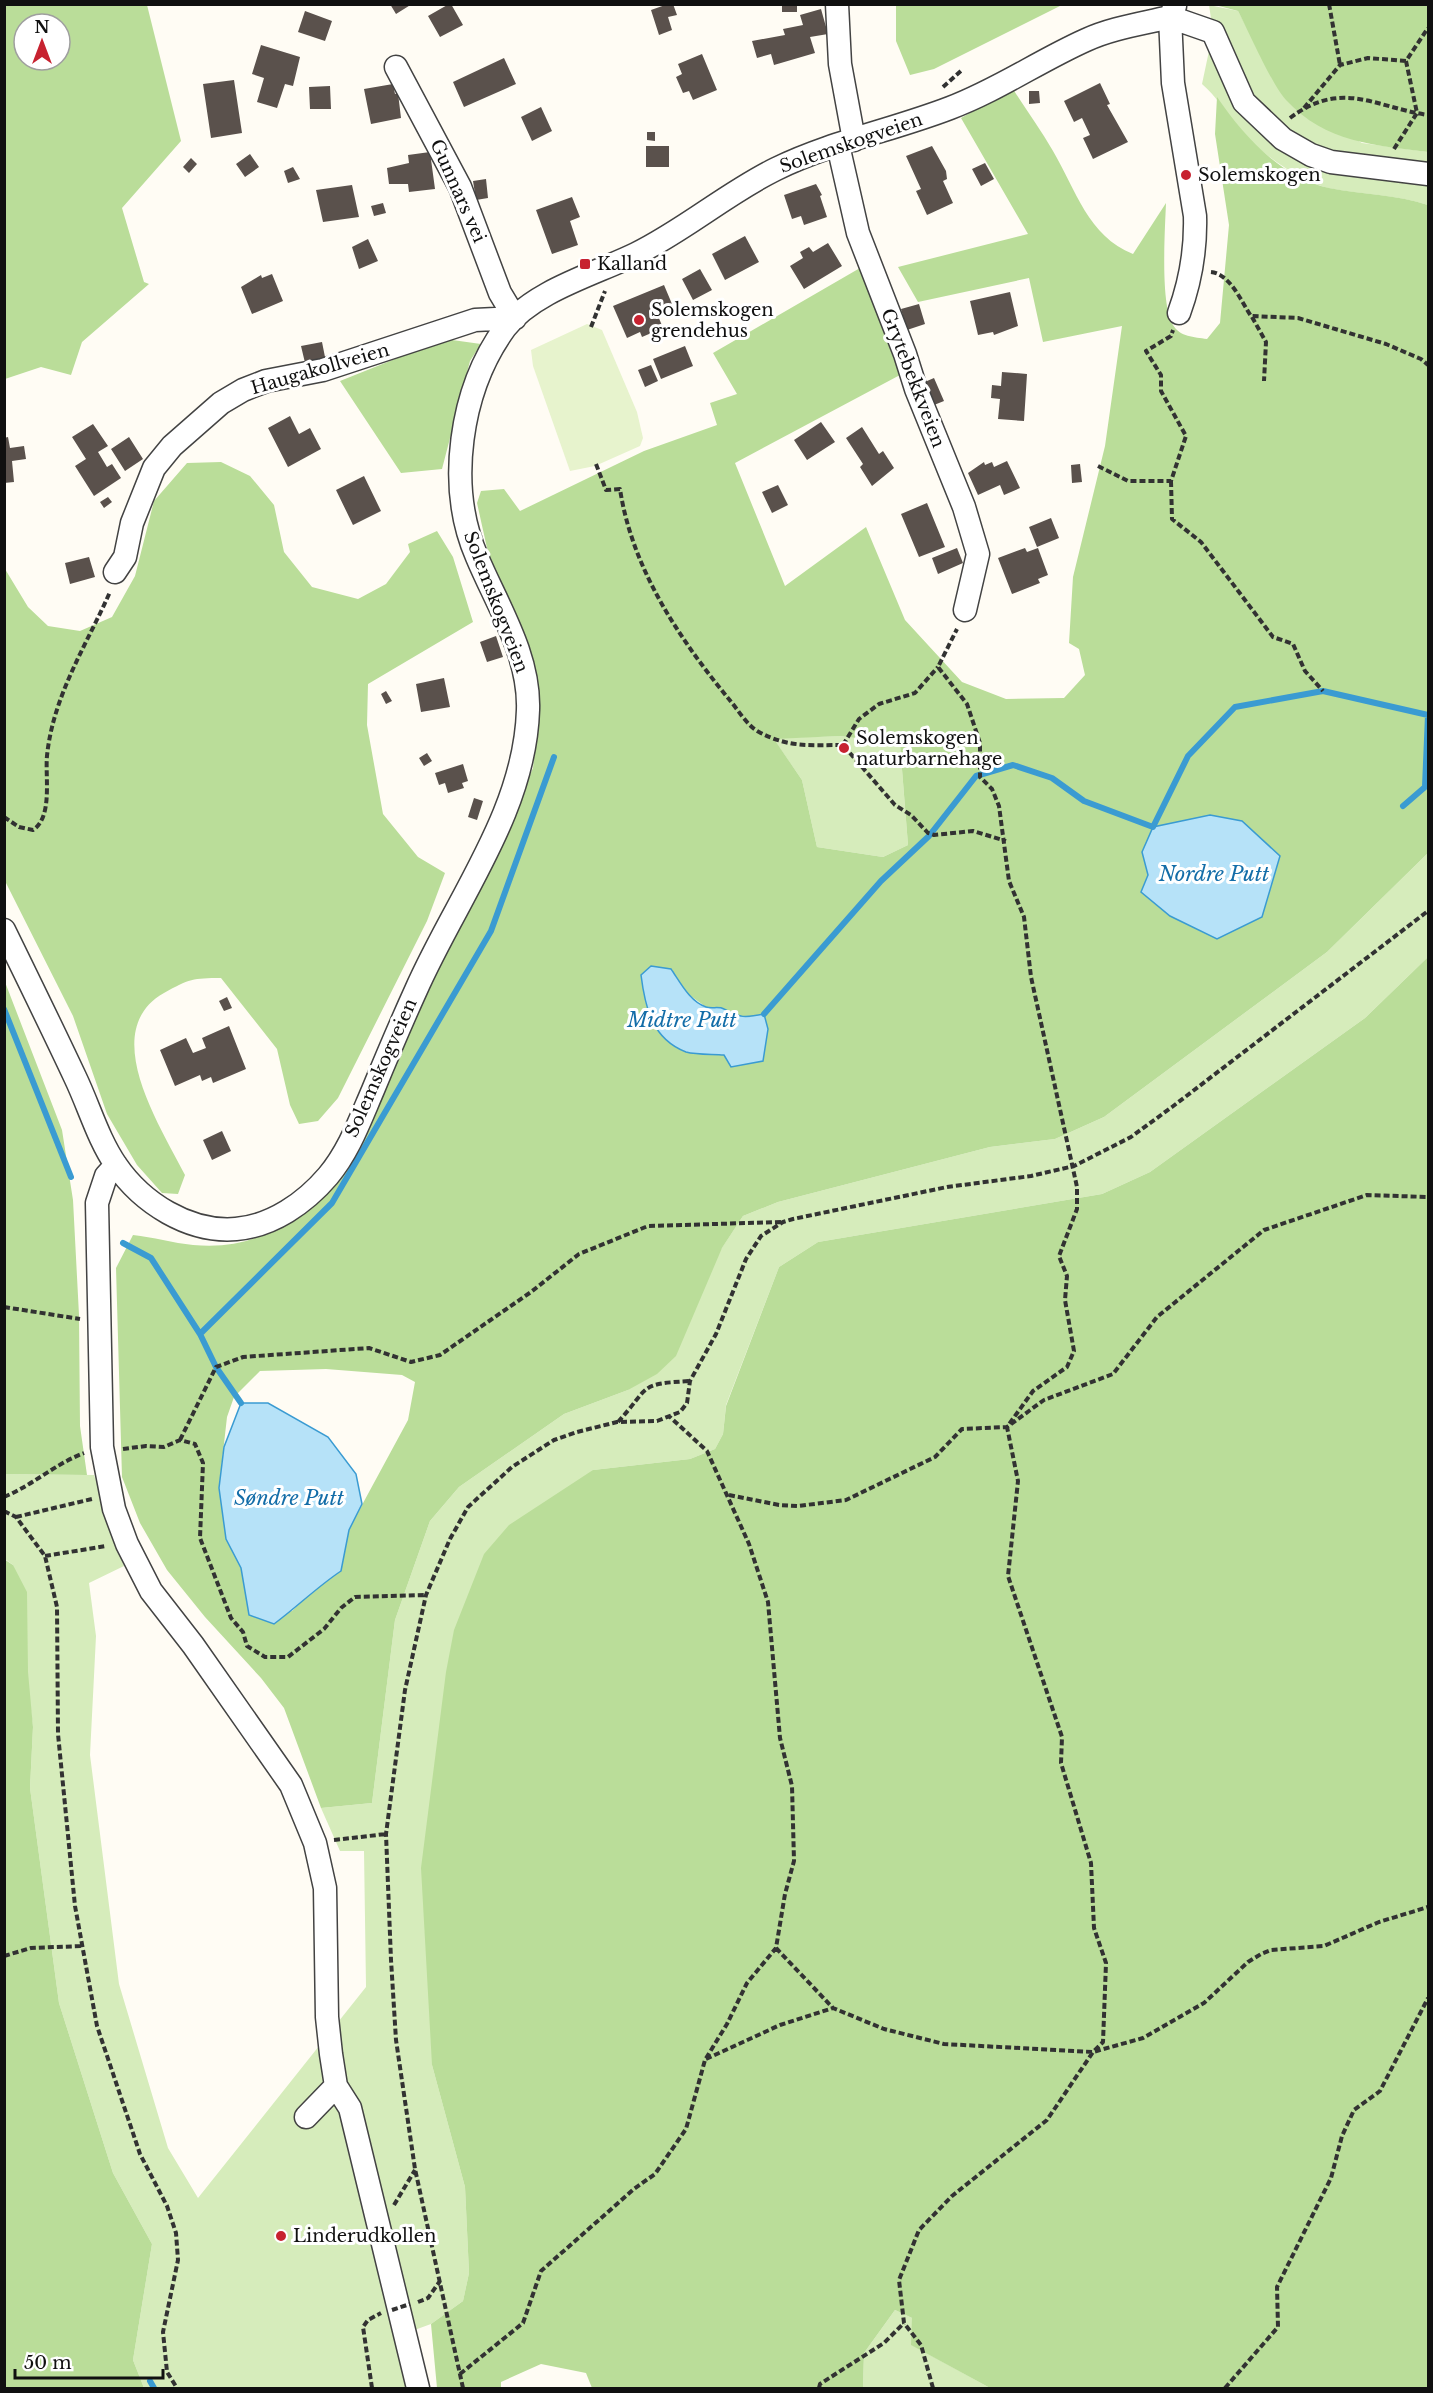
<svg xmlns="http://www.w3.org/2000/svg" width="1433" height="2393" font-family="'Libre Baskerville',serif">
  <rect width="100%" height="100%" fill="#fffcf4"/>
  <path fill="#d6ecbb" d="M1209,5L1238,11L1285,98L1362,143L1428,152V205C1395,194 1362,195 1328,188C1299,181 1256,150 1237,127C1225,112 1217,97 1202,84L1213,32Z
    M840,736L900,744L908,845L883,857L817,847L802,780L773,738Z
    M1428,853V957L1365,1018L1150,1172L1102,1194L818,1242L779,1267L726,1405L723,1434L715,1449L690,1459L593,1470L432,2065L465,2187L469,2273L463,2301L431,2324L398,2336L406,2388H144L133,2360L152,2244L113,2173L59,2003L30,1788L33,1727L13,1565L5,1559V1474L94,1475L124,1566L89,1583L96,1636L90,1755L119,1984L168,2148L198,2198L366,1987L364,1851H340L321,1808L372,1803L395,1620L430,1521L459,1487L564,1414L628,1390L743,1216L778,1202L990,1147L1055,1139L1104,1117L1327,952Z
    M895,2310L912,2318V2345L990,2388H863L864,2353Z"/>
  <path fill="#badd99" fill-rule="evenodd" d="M5,4L147,5L181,141L122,208L144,282L149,284L82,342L71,375L41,367L5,379ZM24,24H60V60H24Z
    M896,5V4L1062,5L934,69L910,75L896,41Z
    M1215,5H1428V152C1374,145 1326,143 1286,100C1271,83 1250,34 1238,11Z
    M1013,89C1026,110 1041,130 1053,151C1076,190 1088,236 1133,254L1166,203C1165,230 1160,304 1173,325C1180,337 1194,337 1207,339L1220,323L1229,225L1215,134L1217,97C1243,135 1281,178 1329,188C1363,195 1396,194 1428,205V853L1327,952L1104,1117L1055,1139L990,1147L778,1202L743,1216L722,1248L676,1356L657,1374L628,1390L564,1414L459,1487L430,1521L395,1620L372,1803L321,1808L284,1708L261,1678L205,1617L167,1570L140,1523L122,1477L116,1268L133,1235C153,1237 173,1243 193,1245C240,1249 269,1236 306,1210L419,1007L472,905L533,768L538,720L489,557L477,503L481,491L504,489L520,511L644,451L717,425L710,403L737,394L713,353L860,268L900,375L735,463L785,586L866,527L905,620L962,682L1006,699L1064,698L1085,675L1079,649L1069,643L1073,577L1105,446L1122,326L1043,342L1029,278L918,302L898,267L1028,234L961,118ZM840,736L900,744L908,845L883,857L817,847L802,780L774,739ZM1148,875L1170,916L1141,892ZM671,969L688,994L706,1007L722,1008L732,1016L749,1017L724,1055L687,1052ZM326,1369L402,1375L415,1382L408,1420L349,1529L340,1571L314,1589L292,1611L249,1615L241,1568L219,1488L227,1417L234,1397L260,1371Z
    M445,339L481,344L470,361L442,469L401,473L340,381Z
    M221,462L250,476L274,505L284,552L312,587L358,599L386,584L410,552L408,544L437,531L453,557L473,622L368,684L367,725L383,814L418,857L445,873L427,921L338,1098L318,1121L299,1124L290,1105L277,1049L221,978C193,978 189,979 164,993C97,1031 161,1127 185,1175L178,1194L162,1193L137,1165L107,1114L73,1016L5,881V569L28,607L48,626L80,631L112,617L135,576L154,501L187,463Z
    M1428,957V2388H990L911,2345L912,2318L895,2310L864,2353L863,2388H592L586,2373L541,2364L501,2382V2388H437L431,2324L463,2301L469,2273L465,2187L432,2065L421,1868L446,1672L454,1630L484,1554L509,1525L593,1470L690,1459L715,1449L723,1434L726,1406L779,1267L818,1242L1102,1194L1150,1172L1365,1018Z
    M5,982L62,1130L73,1200L79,1315L80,1426L87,1475L5,1474Z
    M4,1559L13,1565L27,1592L28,1672L33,1727L30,1788L59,2003L113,2173L152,2244L133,2360L144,2388H5Z"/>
  <path fill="#e7f3cd" d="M587,324L602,330L637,412L643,438L640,446L595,466L570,471L533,366L531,350Z"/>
  <path fill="#b6e2f8" stroke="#3a9bd2" stroke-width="1.5" d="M1210,815L1242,821L1280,856L1262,917L1217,939L1170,916L1141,892L1148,875L1142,852L1153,827Z
    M651,966L671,969C680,982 690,1002 706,1007C712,1009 719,1006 724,1009C740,1018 745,1018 764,1014L768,1029L763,1061L731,1067L724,1055C713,1054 697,1055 686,1052C652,1039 645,1007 641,975Z
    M241,1403H268L328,1437L356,1474L362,1504L349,1530L341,1571C317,1587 297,1607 274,1624L249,1615L241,1568L226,1539L219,1488L224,1447Z"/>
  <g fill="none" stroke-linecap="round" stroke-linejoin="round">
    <path stroke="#3a9bd2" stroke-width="6" d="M4,1009L71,1177
      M764,1014L881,881L929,836L976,776L1013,765L1052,778L1084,801L1153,827L1188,756L1235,707L1323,691L1428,715L1425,787L1403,806
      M123,1243L151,1258L200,1334L216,1367L241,1403
      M200,1334L332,1203L491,931L554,757
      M150,2381L154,2388"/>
  </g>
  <path fill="#5a514c" d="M390,4H412L396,14Z
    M449,4H451L463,25L440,37L428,16Z
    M668,4H673L677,15L668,17L672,30L659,35L651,10Z
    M782,4H797V12H782Z
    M821,9L828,34L810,37L815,53L774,65L771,54L757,58L752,41L785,35L783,29L803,25L800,15Z
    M305,11L332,21L325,41L298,32Z
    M261,45L300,57L293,86L285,84L277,108L257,102L264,78L252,74Z
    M702,54L717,90L693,100L689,91L683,93L676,77L682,74L678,64Z
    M504,58L516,84L464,107L453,82Z
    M234,80L242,133L211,138L203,84Z
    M1100,83L1110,104L1107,105L1128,142L1093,159L1083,138L1090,135L1082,118L1074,122L1064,101Z
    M393,84L395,94L398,93L401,118L371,124L364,89Z
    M330,86L331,109H310L309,87Z
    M1029,91H1039L1040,103L1029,104Z
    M541,107L552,131L532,141L521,117Z
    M647,132H655V141L647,140Z
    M646,146H669V167H646Z
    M932,146L946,171L947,179L943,181L953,203L927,215L916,191L921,189L906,156Z
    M430,152L435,189L409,192L408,184H389L387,168L409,163L408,155Z
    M250,154L259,167L245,177L236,164Z
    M191,158L197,164L189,173L183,167Z
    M985,163L994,179L981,186L972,169Z
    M293,167L300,179L288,183L284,171Z
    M486,179L488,198L476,200L473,181Z
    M816,184L822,195L820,196L827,217L804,225L801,216L792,219L784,195Z
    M352,185L359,217L323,222L316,190Z
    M572,197L580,217L570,221L578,245L552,254L536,210Z
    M383,203L386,213L374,216L371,206Z
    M745,236L759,262L725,280L712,254Z
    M368,239L378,261L359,269L352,247Z
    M828,243L842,266L804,289L790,266L803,258L800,252L809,247L813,252Z
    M700,269L712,290L693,300L682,279Z
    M272,274L283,301L252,314L241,287L261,275L262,278Z
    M664,285L672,304L656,311L663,328L642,337L640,332L627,338L613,306Z
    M1010,292L1018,326L994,335L993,332L978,335L970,301Z
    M919,304L925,324L907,330L901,309Z
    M322,342L326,362L306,367L301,346Z
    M685,346L693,366L661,379L653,359Z
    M651,365L658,381L645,387L638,370Z
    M1002,372L1027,374L1024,421L998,419L1000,399L991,398L992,385L1001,386Z
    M934,378L944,401L929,407L920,384Z
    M290,416L299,434L310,428L321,449L288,467L268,428Z
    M821,422L835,442L807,460L794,440Z
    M93,424L108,446L98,452L107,467L112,464L121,478L94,496L75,466L86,459L72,437Z
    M862,427L879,454L883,451L894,468L872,486L860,467L863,464L846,438Z
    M8,437L10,448L24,446L26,459L12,461L14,482L4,483V438Z
    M129,437L143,459L125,471L111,449Z
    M1007,461L1020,488L1004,495L1000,485L978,495L968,473L984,462L985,465L992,462L994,467Z
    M1080,464L1082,482L1072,483L1071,465Z
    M364,476L381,511L353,525L336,490Z
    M778,485L788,505L772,513L762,492Z
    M108,497L112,502L104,508L100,502Z
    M927,503L945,547L919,557L901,514Z
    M1051,518L1059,538L1037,547L1029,527Z
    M957,548L963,563L938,574L932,558Z
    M1025,548L1027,552L1038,548L1048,575L1038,579L1040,583L1012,594L998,558Z
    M89,557L95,577L70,584L65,563Z
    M496,636L503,657L487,662L480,642Z
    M444,678L450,707L421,712L416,684Z
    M386,691L392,701L386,704L381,694Z
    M427,753L432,761L424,766L419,758Z
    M463,764L468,781L462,783L464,788L448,793L445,783L439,785L435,773Z
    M474,798L483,801L477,820L468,817Z
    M227,997L232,1008L224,1011L219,1001Z
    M229,1026L246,1069L213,1083L211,1077L202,1081L200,1075L175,1086L160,1050L186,1038L193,1053L206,1048L202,1038Z
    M222,1131L231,1151L212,1160L203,1140Z"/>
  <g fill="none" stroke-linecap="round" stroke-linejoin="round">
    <defs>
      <path id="minor" d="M837,4L840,64L854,140
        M1175,6L1170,17L1173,83L1195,216C1196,251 1191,280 1179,313
        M1170,17L1213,32L1244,102L1283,139L1311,155L1331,162L1428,174
        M396,67L460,187L500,293L515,318
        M838,145L858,233L905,354L916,389L964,507L978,554L965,610
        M115,572L125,557L132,523L154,468L172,446L221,403L243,390L266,381L323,370L475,320L515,318
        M4,930C28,979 52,1028 75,1077C89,1106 98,1139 116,1165C142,1203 189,1233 236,1229C272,1226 305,1203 328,1176C349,1151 360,1120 373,1090C387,1056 401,1023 416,990C456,899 525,812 528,710C530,655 497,605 477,557C446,486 460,390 505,328C533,291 595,274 636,254C685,230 727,193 776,169C831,142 893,130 950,108C998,90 1039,61 1086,40C1112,28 1141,24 1170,17
        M116,1165L106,1176L97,1203L102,1447L114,1509L127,1544L151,1591L193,1645L291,1785L315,1843L325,1888L327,2017L331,2054L336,2086L350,2108L418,2388
        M306,2117L336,2086"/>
    </defs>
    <use href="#minor" stroke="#434343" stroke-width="25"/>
    <path stroke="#323232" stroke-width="4" stroke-dasharray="6 3" stroke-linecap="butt" d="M1329,4L1340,65
      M943,87L963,69
      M1304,108L1340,65L1368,58L1406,61
      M1290,118C1342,79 1374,107 1428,115
      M1394,149L1417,113L1406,61L1428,28
      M1211,272C1230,274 1241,301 1251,316L1298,318L1386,344L1421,359L1428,365
      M1252,317L1266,342L1264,381
      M591,327L605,291
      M596,464L606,490L620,489C632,568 678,637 728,698C737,708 747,726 759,732C789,748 810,745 843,745L895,805L911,815L928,833L934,835L973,831L1006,841
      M1098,466L1128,481H1171L1186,436L1161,391V375L1146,351L1171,336L1173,330
      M1171,481L1172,519L1201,542L1273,637L1293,644L1305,671L1323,691
      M843,745L859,719L879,704L915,693L938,667
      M4,817L19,827L33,830C53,817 45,777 47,756C53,696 86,646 110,592
      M4,1307L80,1319
      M618,1422C651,1386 637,1384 690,1381
      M180,1440L216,1367L243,1357L369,1348L411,1362L440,1355L531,1292L579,1254L648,1226L782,1222
      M123,1449L146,1446L164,1447L180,1440L195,1444L203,1463L200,1538L231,1618L243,1632L247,1646L265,1657H288L324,1629L341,1608L355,1597L426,1595
      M729,1495L779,1505L798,1506L846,1500L935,1457L962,1429L1007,1427L1044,1400L1113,1374L1157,1317L1264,1230L1367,1195L1428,1197
      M4,1497C33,1485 55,1464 84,1453
      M4,1511L16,1517L45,1556L57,1607L58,1734L75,1906L97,2026L140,2154L167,2206L176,2233L178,2260L163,2332L167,2372L177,2388
      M16,1517L92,1499
      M45,1556L106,1546
      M334,1840L386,1834
      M776,1948L833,2008L884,2029L944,2044L1093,2052L1143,2038L1204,2003L1248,1962L1261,1954L1271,1950L1324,1946L1379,1922L1428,1907
      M4,1956L31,1948L82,1946
      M706,2059L780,2025L833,2008
      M394,2205L415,2170
      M418,2302L428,2298L440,2281
      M460,2374L523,2323L541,2271L634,2189L655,2174L686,2129L705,2060L727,2024L747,1983L776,1948L785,1894L794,1861L792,1786L780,1738L768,1602L749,1544L707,1451L670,1417
      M372,2388L363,2327L368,2320L381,2313
      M463,2388L415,2169L396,2040L391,1960L386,1834L405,1690L426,1595L450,1539L468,1507L512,1467L554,1440L577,1432L617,1422L657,1421L680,1412L687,1403L690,1381L716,1334L746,1259L761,1236L783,1222L793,1219L947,1187L1031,1176L1074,1166L1131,1137L1172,1107L1428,911
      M819,2388L820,2384L884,2343L904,2323
      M933,2388L921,2345L904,2323L899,2280L919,2230L952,2196L1047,2120L1093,2052L1103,2042L1106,1963L1094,1928L1091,1863L1061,1763L1062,1737L1008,1576L1018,1481L1007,1427L1033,1391L1067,1367L1074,1351L1065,1300L1067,1276L1059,1256L1077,1209V1187L1031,977L1024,917L1009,881L999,806L992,789L980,777V743L967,704L938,667L957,629
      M1225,2388L1278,2327L1277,2287L1331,2178L1342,2136L1354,2110L1380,2091L1428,1998"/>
    <use href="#minor" stroke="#fff" stroke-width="22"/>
    <path stroke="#323232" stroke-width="4" stroke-dasharray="6 3" stroke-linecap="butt" d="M392,2310L410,2304"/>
  </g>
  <g fill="#c72230" stroke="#fff" stroke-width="2">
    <circle cx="1186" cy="175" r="6"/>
    <rect x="579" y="258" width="12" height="12" rx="3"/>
    <circle cx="639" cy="320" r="6"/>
    <circle cx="844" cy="748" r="6"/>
    <circle cx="281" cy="2236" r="6"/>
  </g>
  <g text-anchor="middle" stroke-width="6" stroke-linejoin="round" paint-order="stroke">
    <g font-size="18" fill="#101010" stroke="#fff">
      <text transform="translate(851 143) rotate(-19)" y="6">Solemskogveien</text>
      <text transform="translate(458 191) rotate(66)" y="6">Gunnars vei</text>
      <text transform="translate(320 369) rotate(-16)" y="6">Haugakollveien</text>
      <text transform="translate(913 378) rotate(69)" y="6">Grytebekkveien</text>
      <text transform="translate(496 602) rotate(69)" y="6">Solemskogveien</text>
      <text transform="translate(381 1068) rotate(-66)" y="6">Solemskogveien</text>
    </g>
    <g font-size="18" fill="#101010" stroke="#fff" text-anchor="start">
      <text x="1198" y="181">Solemskogen</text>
      <text x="597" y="270">Kalland</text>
      <text x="651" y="316">Solemskogen<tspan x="651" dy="21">grendehus</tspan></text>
      <text x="856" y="744">Solemskogen<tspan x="856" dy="21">naturbarnehage</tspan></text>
      <text x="293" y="2242">Linderudkollen</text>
    </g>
    <g font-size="20" font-style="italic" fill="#136da8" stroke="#fff">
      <text x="1214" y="881">Nordre Putt</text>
      <text x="682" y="1027">Midtre Putt</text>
      <text x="289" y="1505">Søndre Putt</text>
    </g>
  </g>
  <rect width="1433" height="2393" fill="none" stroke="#101010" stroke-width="12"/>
  <g transform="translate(42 42)"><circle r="28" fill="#ffffff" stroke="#9f9f9f" stroke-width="1.5"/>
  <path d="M0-4.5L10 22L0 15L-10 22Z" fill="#c72230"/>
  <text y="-9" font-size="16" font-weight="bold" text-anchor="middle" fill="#101010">N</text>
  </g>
  <path d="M15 2369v9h148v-9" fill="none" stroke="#101010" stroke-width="3"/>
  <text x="24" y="2369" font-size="18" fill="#101010" stroke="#ffffff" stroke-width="4.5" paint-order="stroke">50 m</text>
</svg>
